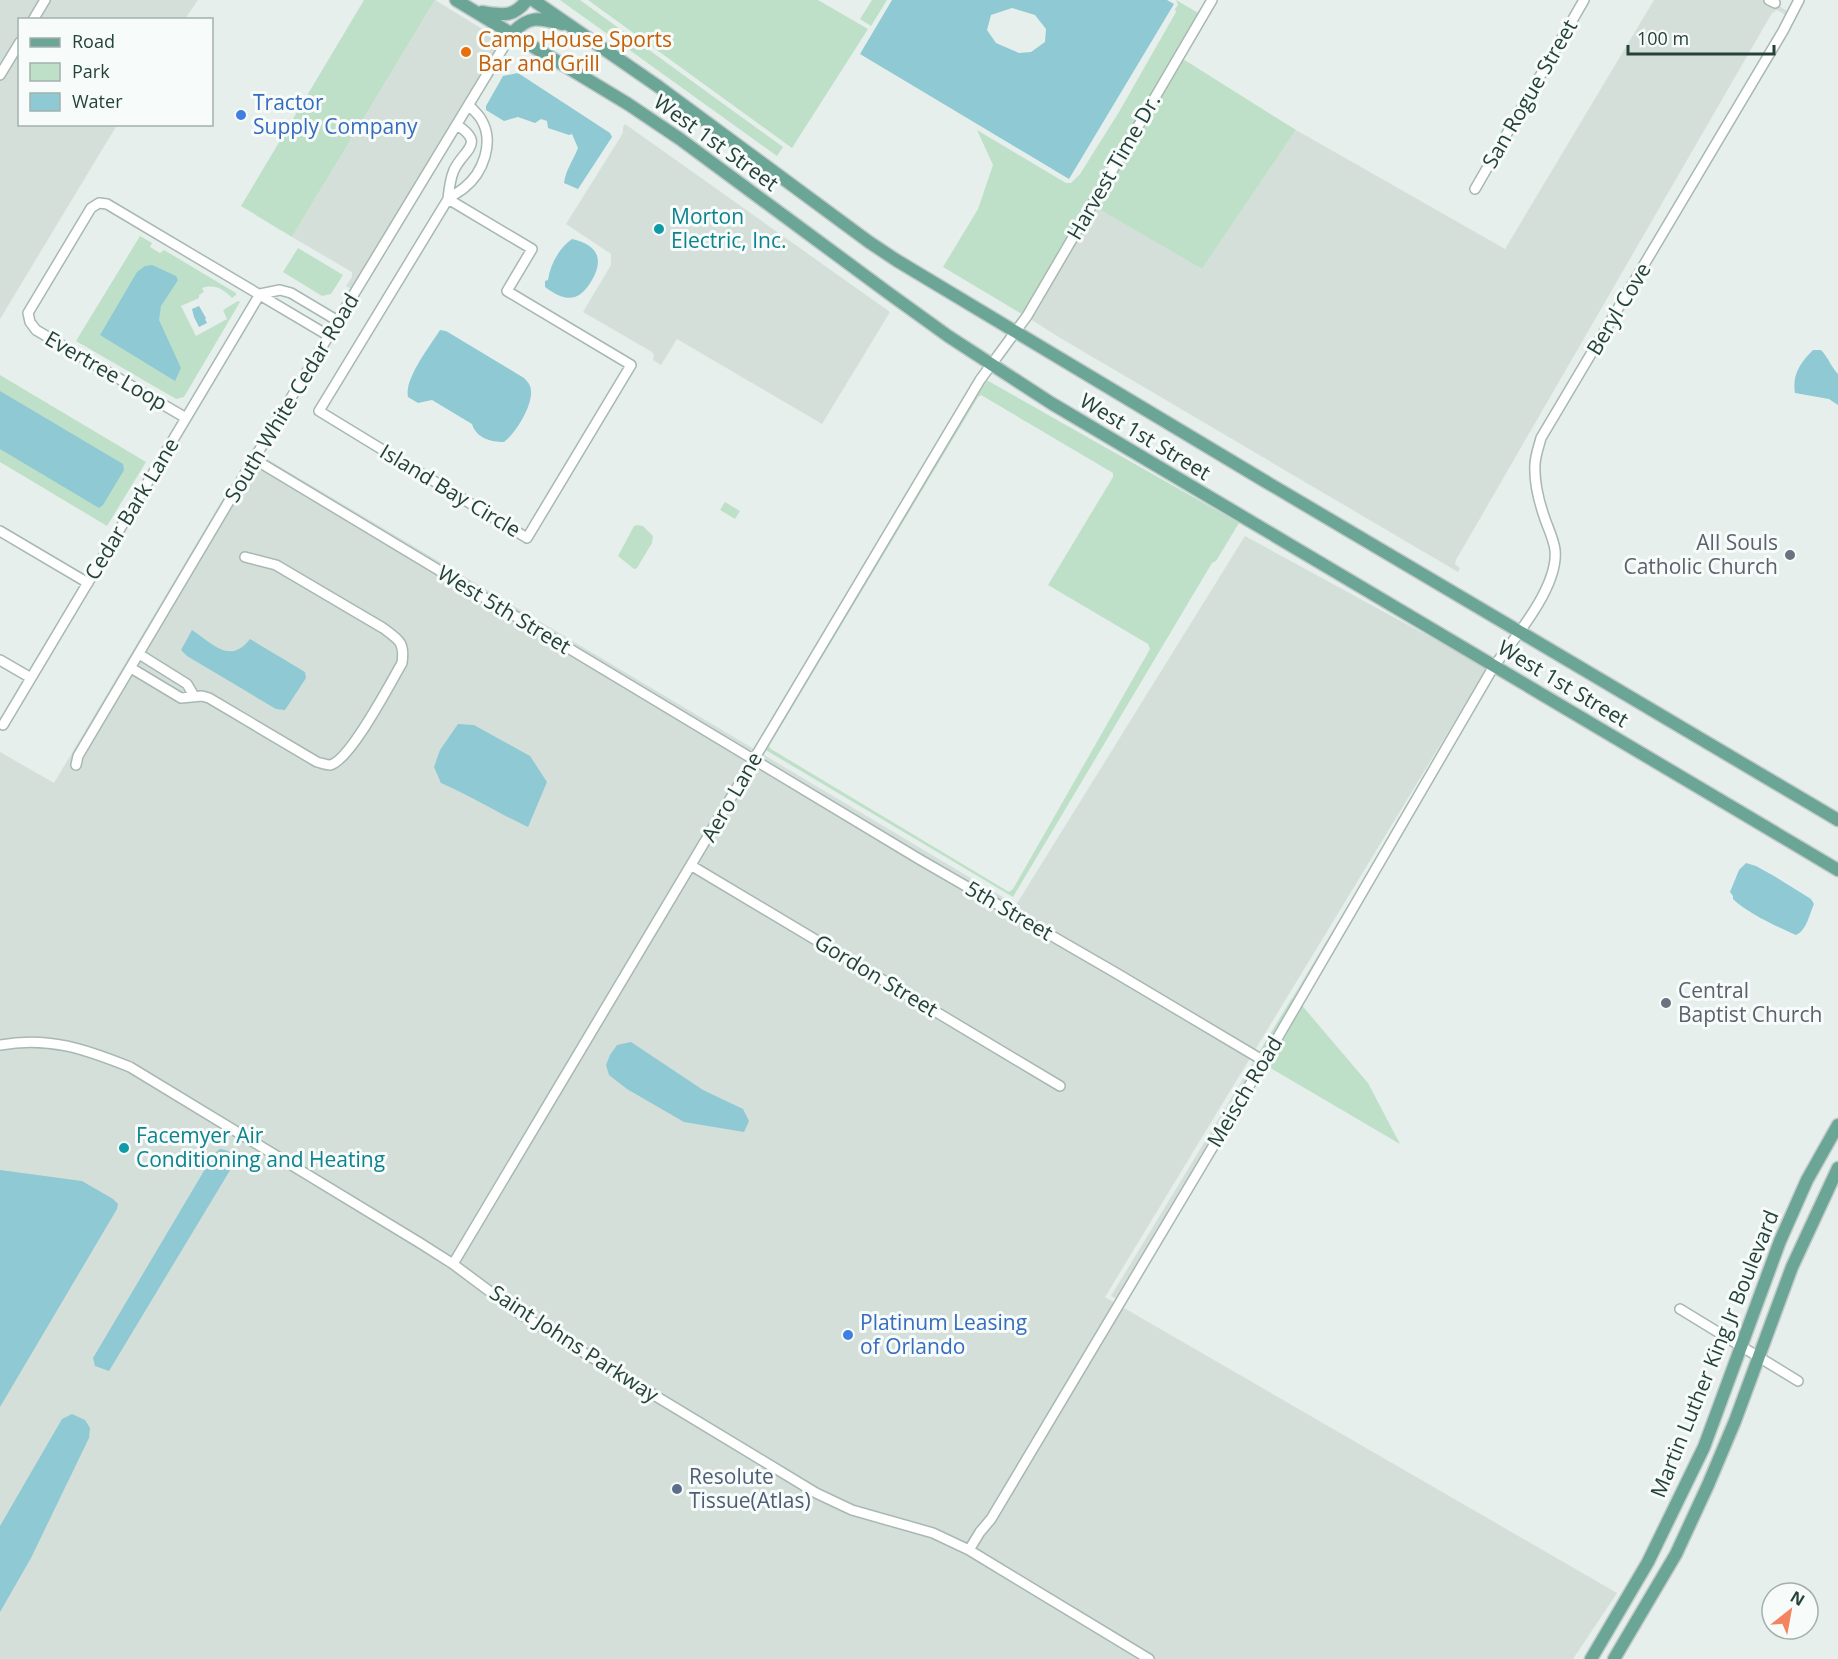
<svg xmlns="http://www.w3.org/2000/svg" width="1838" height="1659" font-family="'Open Sans',sans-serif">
  <rect width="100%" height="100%" fill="#e6efeb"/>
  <path fill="#d4dfda" d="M0,0H198L185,19L20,20V124L117,125L0,319Z
    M435,0L505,43L357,292L346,286L352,277V272L292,237Z
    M1654,0H1769L1794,15L1792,19L1777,10L1772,13L1456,560L1455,564L1460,568L1458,572L1062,339L1027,317L1094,205L1202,269L1296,130L1505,249Z
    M625,124L890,312L822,424L677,339L661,365L653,360L654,355L652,352L583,312L611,265V254L566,224L623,133V127Z
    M252,450L1016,905L1245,536L1487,668L1105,1297L1617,1593L1573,1659H0V752L54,783Z
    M1488,674L1299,1002L1292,998Z
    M1255,1059L1263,1063L1121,1301L1111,1296Z"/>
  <path fill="#bfe0c8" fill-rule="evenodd" d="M364,0H435L292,237L241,206Z
    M560,0H580L783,147L777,156Z
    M588,0H818L868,29L792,148Z
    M872,0H887L871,26L860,19Z
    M1176,0L1207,18L1183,59L1296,130L1202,269L1094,206L1027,317L943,267L978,209L993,165L977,130L1066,183H1071L1080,174L1119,112L1176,12L1175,9L1178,5Z
    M140,236L152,243L150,247L160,253L164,250L236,293V295L232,298C223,289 215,284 202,288L204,292L199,295V298L181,306L196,336L227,319L223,310L238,301L240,302L184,397L176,399L76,341Z
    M298,248L343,275L331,294L322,296L283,272Z
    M0,375L146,462L107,526L0,462Z
    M983,378L1239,523L1216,561L1212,563L1013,897L764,749ZM981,395L1113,473V477L1048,585L1148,644L1150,649L1013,889L1009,892L771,749L769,746L978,397Z
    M725,502L740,511L735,519L720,510Z
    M637,525L643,526L653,536L652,543L637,568L634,569L618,556L634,526Z
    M1292,998L1299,1002L1368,1083L1400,1144L1255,1059Z"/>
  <path fill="#8ec9d4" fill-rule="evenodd" d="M892,0H1167L1174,4L1069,179L860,54ZM1012,8L1035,15L1046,29L1045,42L1031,52L1019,53L996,43L987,30L991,15Z
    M518,73L610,133L612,137L578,189L564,183C566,169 573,161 578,148L572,134L569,135L548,128L547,121L541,119L535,123L518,117L504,121L486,110V106L503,76Z
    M572,239C596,244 605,258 592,280C579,303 565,302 545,287V281L548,280C550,265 559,248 572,239Z
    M152,265L176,276L178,280L161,306L159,320L181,368L175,381L100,335L137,272L145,266Z
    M199,306L206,318L205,319L207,323L199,327L194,317L192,309Z
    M440,330L446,331L524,378C526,380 529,383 530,386C536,401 516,433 504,442C491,442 476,438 472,424L432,400L418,403L408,397C404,379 430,346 440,330Z
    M1813,350H1821C1828,357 1831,367 1838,374V405L1829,399L1795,393C1792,375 1800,363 1813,350Z
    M0,391L123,464L124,470L103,505L99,508L0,449Z
    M192,630C213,644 230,665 250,639L305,672L306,678L285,710L276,709L187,656L181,650Z
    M458,724L474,725L530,756L547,782L528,827C498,813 471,796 441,783L434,767L440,750Z
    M1746,863L1756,866L1774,876L1811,899L1814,904C1809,915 1807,930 1796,935C1778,927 1747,913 1733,899V896L1730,892L1739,870Z
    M631,1042L703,1090L743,1109L749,1121L744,1132L684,1122L627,1089L609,1075L606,1065L610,1055L617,1045Z
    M220,1149C229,1150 233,1153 235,1162L109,1371L95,1366L93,1358L214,1154Z
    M0,1170L82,1181L113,1199L118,1204L117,1209L0,1407Z
    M72,1414L85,1420L90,1428L89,1438L31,1558L0,1612V1526L62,1419Z"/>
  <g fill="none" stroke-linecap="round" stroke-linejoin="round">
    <defs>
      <path id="minor" d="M1769,0L1775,3
        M33,20L45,0
        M0,75L20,42
        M1475,189L1584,0
        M448,199L532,249L507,291L631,365L527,538L319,411L448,199C449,189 450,179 454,170C464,149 486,144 457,125
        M448,199C453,195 459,192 464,188C483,173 495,142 481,119C478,114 473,110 469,105
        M260,294L280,290L291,293L338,321
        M186,418L36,330L30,322L28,313L91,208L99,203L107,204L329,336
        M254,459L919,859L1116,973L1264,1061
        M0,531L88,583
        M139,654L187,684L194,696
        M0,660L31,678
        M131,668L181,698L202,696L209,698L317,762C321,763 326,765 330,765C350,761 391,682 402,663C405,642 399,640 383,628L276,565L245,557
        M3,725L260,294
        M76,765L78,756L254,459L512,33
        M692,866L1060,1086
        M0,1045C48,1036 85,1049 130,1067L420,1243L453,1264L520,1314L816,1493L852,1510L933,1533L969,1550L1149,1659
        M453,1264L980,380L1027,316L1212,0
        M1680,1309L1798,1381
        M969,1550L980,1532L991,1519L1264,1061L1494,666C1515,638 1559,586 1555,550C1554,540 1548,528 1545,519C1539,502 1534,483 1535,465C1535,456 1539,446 1541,438L1783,31L1799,0"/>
      <path id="major" d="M456,0L628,104L680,139L887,292L948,336L1051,403L1838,870
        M533,0L659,87L869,242L896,260L1263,480L1838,820
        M482,12C503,15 513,18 527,0
        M512,33C530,15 539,18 562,24
        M1591,1659L1648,1562L1704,1447L1780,1241L1807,1180L1838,1125
        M1614,1659L1676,1554L1708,1485L1735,1421L1792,1267L1838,1168"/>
    </defs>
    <use href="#minor" stroke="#a8b8b2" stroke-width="12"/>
    <use href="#major" stroke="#c2cac8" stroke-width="15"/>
    <use href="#minor" stroke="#fff" stroke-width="9"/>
    <use href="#major" stroke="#6aa596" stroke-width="12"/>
  </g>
  <circle fill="#e8710a" stroke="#f7fbf9" stroke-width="2" cx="466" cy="52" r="6"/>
  <g fill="#3f7fe0" stroke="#f7fbf9" stroke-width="2">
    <circle cx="241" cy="115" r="6"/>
    <circle cx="848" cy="1335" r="6"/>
  </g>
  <g fill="#0f9aa8" stroke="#f7fbf9" stroke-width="2">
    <circle cx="659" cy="229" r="6"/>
    <circle cx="124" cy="1148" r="6"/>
  </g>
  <g fill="#6b7280" stroke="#f7fbf9" stroke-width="2">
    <circle cx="1790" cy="555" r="6"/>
    <circle cx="1666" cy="1003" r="6"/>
  </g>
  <circle fill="#5c6f8a" stroke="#f7fbf9" stroke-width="2" cx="677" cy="1489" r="6"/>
  <g text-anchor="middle" stroke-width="6" stroke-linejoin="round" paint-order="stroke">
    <g font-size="21" fill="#c56008" stroke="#f7fbf9" text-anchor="start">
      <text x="478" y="47">Camp House Sports<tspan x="478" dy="24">Bar and Grill</tspan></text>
    </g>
    <g font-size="21" fill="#24423a" stroke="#f7fbf9">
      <text transform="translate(1530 94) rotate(-60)" y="7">San Rogue Street</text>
      <text transform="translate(716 143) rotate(36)" y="7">West 1st Street</text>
      <text transform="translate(1114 167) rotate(-60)" y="7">Harvest Time Dr.</text>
      <text transform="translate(1619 309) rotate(-59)" y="7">Beryl Cove</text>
      <text transform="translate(106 371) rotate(30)" y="7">Evertree Loop</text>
      <text transform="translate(292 398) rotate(-59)" y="7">South White Cedar Road</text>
      <text transform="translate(1145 437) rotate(31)" y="7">West 1st Street</text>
      <text transform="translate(450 491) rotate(31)" y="7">Island Bay Circle</text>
      <text transform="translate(132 509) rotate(-59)" y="7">Cedar Bark Lane</text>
      <text transform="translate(504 610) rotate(31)" y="7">West 5th Street</text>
      <text transform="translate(1563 684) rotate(31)" y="7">West 1st Street</text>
      <text transform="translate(732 797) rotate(-60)" y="7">Aero Lane</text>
      <text transform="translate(1009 911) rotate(30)" y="7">5th Street</text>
      <text transform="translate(876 976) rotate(31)" y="7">Gordon Street</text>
      <text transform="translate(1245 1092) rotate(-59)" y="7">Meisch Road</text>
      <text transform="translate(574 1344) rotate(33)" y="7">Saint Johns Parkway</text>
      <text transform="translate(1715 1354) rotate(-68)" y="7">Martin Luther King Jr Boulevard</text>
    </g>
    <g font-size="21" fill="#366cbe" stroke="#f7fbf9" text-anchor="start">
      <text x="253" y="110">Tractor<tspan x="253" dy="24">Supply Company</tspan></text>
      <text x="860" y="1330">Platinum Leasing<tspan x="860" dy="24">of Orlando</tspan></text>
    </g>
    <g font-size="21" fill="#0d838f" stroke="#f7fbf9" text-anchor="start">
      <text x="671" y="224">Morton<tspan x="671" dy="24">Electric, Inc.</tspan></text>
      <text x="136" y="1143">Facemyer Air<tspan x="136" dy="24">Conditioning and Heating</tspan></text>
    </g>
    <g font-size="21" fill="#5b616d" stroke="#f7fbf9" text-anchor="end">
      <text x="1778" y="550">All Souls<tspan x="1778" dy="24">Catholic Church</tspan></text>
      <text x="1678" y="998" text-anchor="start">Central<tspan x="1678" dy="24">Baptist Church</tspan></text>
    </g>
    <g font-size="21" fill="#4e5e75" stroke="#f7fbf9" text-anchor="start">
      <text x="689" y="1484">Resolute<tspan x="689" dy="24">Tissue(Atlas)</tspan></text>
    </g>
  </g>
  <rect x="18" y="18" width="195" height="108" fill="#f7fbf9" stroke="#a3b1ad" stroke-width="1.5"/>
  <rect x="30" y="38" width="30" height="9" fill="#6aa596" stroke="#a3b1ad" stroke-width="1.5"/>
  <text x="72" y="48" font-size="18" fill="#24423a">Road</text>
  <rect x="30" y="63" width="30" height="18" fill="#bfe0c8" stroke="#a3b1ad" stroke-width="1.5"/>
  <text x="72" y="78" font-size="18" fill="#24423a">Park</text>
  <rect x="30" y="93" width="30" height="18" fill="#8ec9d4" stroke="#a3b1ad" stroke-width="1.5"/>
  <text x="72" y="108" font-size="18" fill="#24423a">Water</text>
  <g transform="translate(1790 1611) rotate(31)"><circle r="28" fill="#f7fbf9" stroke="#a3b1ad" stroke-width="1.5"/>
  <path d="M0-4.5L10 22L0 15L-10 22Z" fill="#f4845f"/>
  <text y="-9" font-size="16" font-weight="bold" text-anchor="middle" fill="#24423a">N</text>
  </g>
  <path d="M1628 45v9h146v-9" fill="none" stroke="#24423a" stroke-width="3"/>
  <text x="1637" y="45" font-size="18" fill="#24423a" stroke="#f7fbf9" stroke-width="4.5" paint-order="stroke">100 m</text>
</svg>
